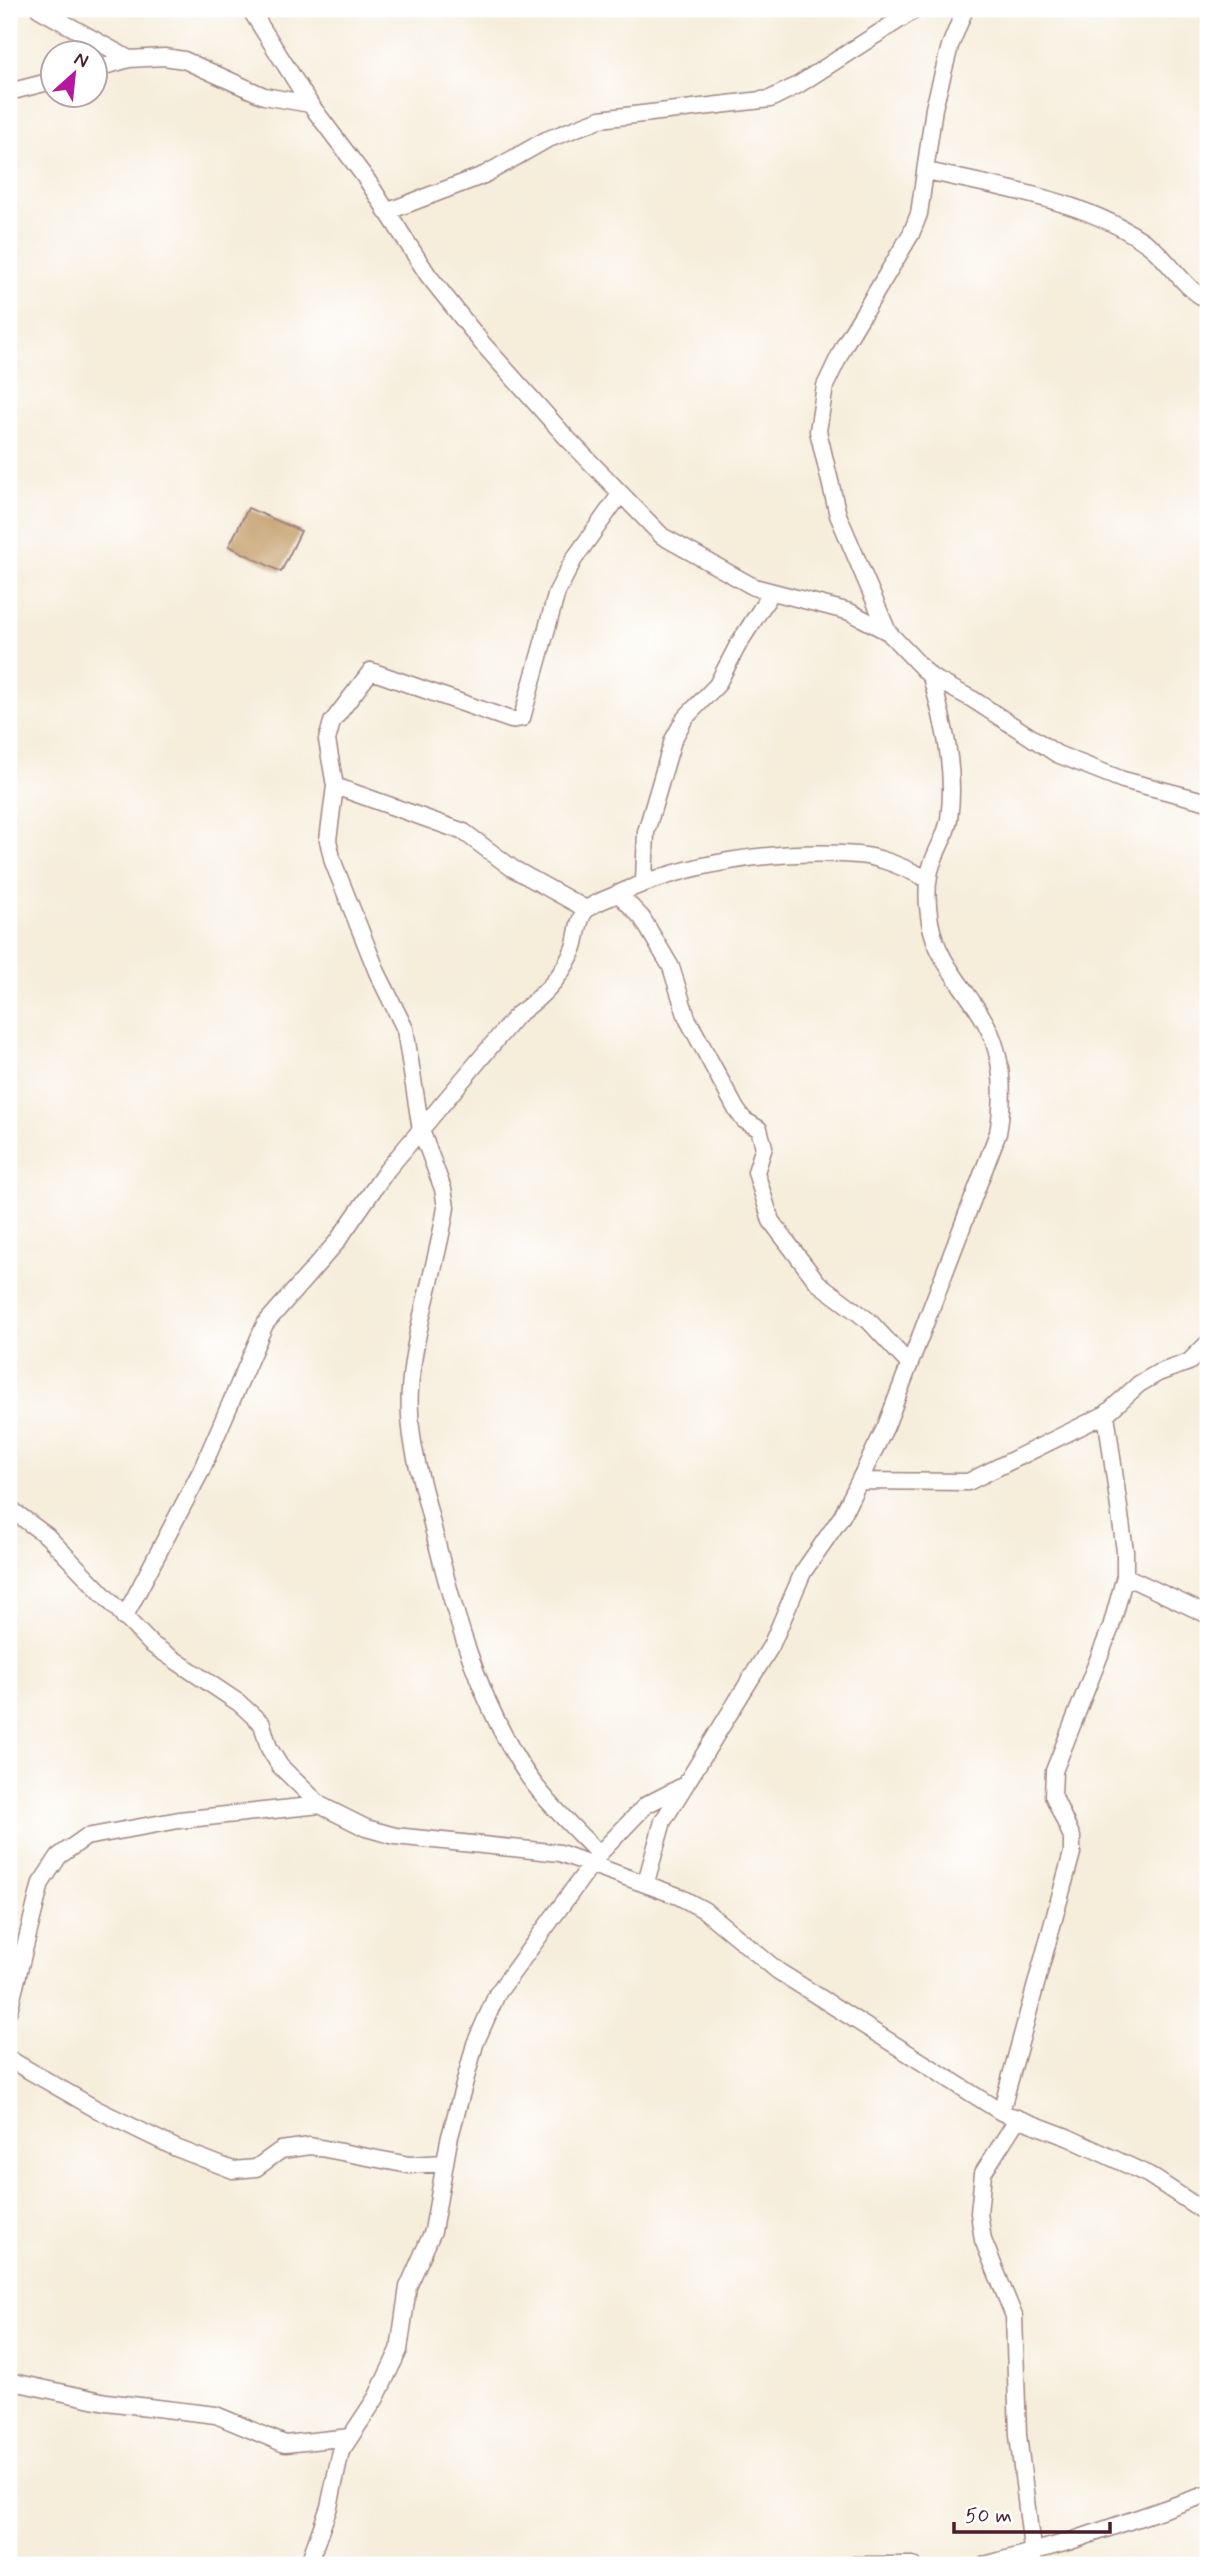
<svg xmlns="http://www.w3.org/2000/svg" width="1217" height="2574" font-family="Mynerve,sans-serif">
  <rect width="100%" height="100%" fill="#fff"/>
  <filter id="ink" filterUnits="userSpaceOnUse"><feTurbulence type="fractalNoise" baseFrequency=".0143" numOctaves="2"/><feDisplacementMap in="SourceGraphic" scale="14" xChannelSelector="R" yChannelSelector="G"/><feConvolveMatrix kernelMatrix="1 2 1 2 8 2 1 2 1" color-interpolation-filters="sRGB"/></filter>
  <filter id="wash" filterUnits="userSpaceOnUse"><feTurbulence type="fractalNoise" baseFrequency=".00686" numOctaves="4" result="noise"/><feDisplacementMap in="SourceGraphic" scale="28" xChannelSelector="R" yChannelSelector="G"/><feGaussianBlur stdDeviation="1.57" result="paint"/><feColorMatrix in="noise" values="0 0 0 0 0 0 0 0 0 0 0 0 0 0 0 0 0 1.4 0 .05"/><feComposite in="paint" operator="in"/></filter>
  <g filter="url(#wash)">
    <rect width="100%" height="100%" fill="#f6edda"/>
    <g id="blocks">
      <path fill="#c7a372" d="M248,508L301,531L281,572L229,546Z"/>
    </g>
  </g>
  <g filter="url(#ink)">
    <use href="#blocks" fill-opacity="0" stroke="#a08682" stroke-width="2"/>
    <g fill="none" stroke-linecap="round" stroke-linejoin="round">
      <defs>
        <path id="minor" d="M39,9L129,59
          M250,9L310,104L367,180L428,275L482,343L566,437L662,536L754,587L850,612L888,632L931,677L972,699L1057,754L1123,780L1208,802
          M94,69L129,59L164,57L184,60L264,96L310,104
          M9,92L52,81
          M927,171C1000,188 1088,200 1150,246C1170,261 1184,289 1208,300
          M386,212L484,175L546,140L600,119L770,99L798,85L916,9
          M888,632L838,515L818,431L825,386L845,344L911,234L919,214L934,108L950,46L965,9
          M335,786L464,832L512,868L586,909
          M644,881L646,832L673,740L685,718L717,685L739,643L772,592
          M618,893L642,918L671,967L687,1018L736,1109L744,1120L759,1129L764,1147L756,1172L771,1221L818,1283L869,1321L909,1364
          M859,1481L968,1482L1106,1414L1139,1384L1158,1373L1189,1362L1208,1343
          M9,1508L47,1536L151,1644L239,1703L262,1724L269,1748L280,1766L320,1805L366,1828L395,1836L560,1853L678,1896L704,1910L778,1971L1001,2112L1067,2137L1149,2175L1208,2214
          M1125,1576L1208,1615
          M124,1618L201,1471L265,1324L336,1243L387,1170L517,1015C541,998 564,976 574,947C578,935 577,922 585,911C591,904 604,900 613,896C687,862 776,849 858,855C883,857 906,869 928,879
          M599,1854C571,1825 540,1797 519,1762C475,1690 452,1605 432,1524C421,1476 407,1440 410,1389C414,1328 437,1267 446,1207L443,1189L421,1130L405,1029L377,972L333,862L328,840L335,786L327,740L332,722L371,671L511,720L522,718L557,592L574,559L619,496
          M646,1882L663,1821L771,1646L803,1572L842,1516L886,1426L998,1133C1005,1093 1004,1051 981,1015C962,984 937,960 930,922C927,904 926,881 932,864C937,849 947,834 949,819C956,771 944,722 931,677
          M9,2010L41,1883L59,1856L86,1837L179,1820L320,1805
          M9,2059L96,2109L176,2148L233,2170L256,2168L281,2150L310,2146L409,2165L445,2163
          M1001,2112L1072,1853V1837L1053,1795L1054,1771L1111,1627L1125,1576V1551L1106,1414
          M1018,2118L983,2173L979,2213L983,2240L1014,2316L1018,2435L1034,2565
          M9,2381L106,2402L216,2415L285,2444L350,2437
          M308,2565L329,2507L341,2451L376,2398L399,2350L408,2287L433,2231L449,2140L475,2044L497,1994L599,1854L646,1805L685,1785
          M853,2565H913
          M985,2565L1071,2541L1208,2494"/>
      </defs>
      <use href="#minor" stroke="#a08682" stroke-width="19"/>
      <use href="#minor" stroke="#fff" stroke-width="16"/>
    </g>
  </g>
  <rect width="1217" height="2574" fill="none" stroke="#fff" stroke-width="35"/>
  <g transform="translate(74 74) rotate(27)"><circle r="33" fill="#ffffff" stroke="#b7a5aa" stroke-width="2"/>
  <path d="M0-5L12 26L0 18L-12 26Z" fill="#b5179e"/>
  <text y="-10" font-size="19" font-weight="bold" text-anchor="middle" fill="#4a1f2b">N</text>
  </g>
  <path d="M954 2522v10h156v-10" fill="none" stroke="#4a1f2b" stroke-width="3.5"/>
  <text x="965" y="2522" font-size="21" fill="#4a1f2b" stroke="#ffffff" stroke-width="5" paint-order="stroke">50 m</text>
</svg>
